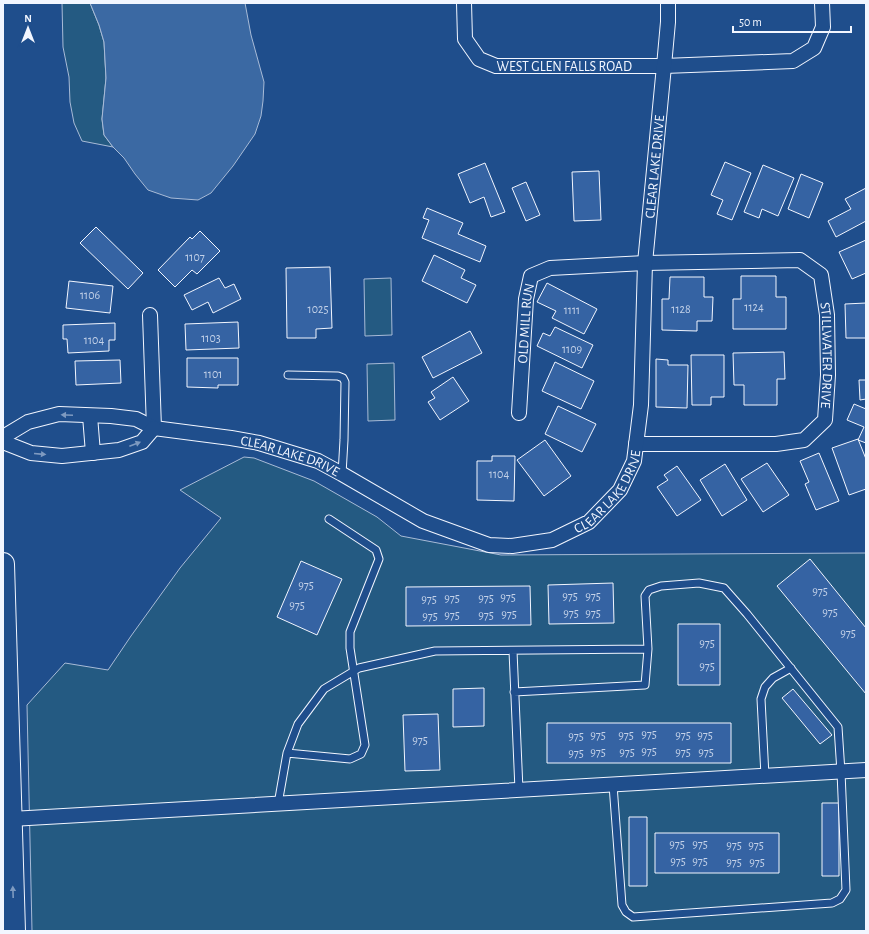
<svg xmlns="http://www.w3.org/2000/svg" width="869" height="934" font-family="'Alegreya Sans',sans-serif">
  <rect width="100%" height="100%" fill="#1f4e8c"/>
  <path fill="#245a82" stroke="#a8bbd7" d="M62,3H90L99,25L104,42L106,78L102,119L104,135L113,147L82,141L74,123L70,102L69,77L63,47Z
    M391,278L392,335L365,336L364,279Z
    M394,363L395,420L368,421L367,364Z
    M244,457L254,458L314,481L377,517L401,536L501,555L866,553V931H32L27,705L65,663L108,670L131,636L180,568L221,518L180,490Z"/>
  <path fill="#3b69a3" stroke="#a8bbd7" d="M90,3H245L251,35L264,82L263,101L261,116L255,134L233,166L211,193L198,200L171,198L148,190L135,174L124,158L113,147L104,135L102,119L106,78L104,42L99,25Z"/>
  <path fill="#3563a3" stroke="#f2f6ff" d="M725,162L751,173L732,220L717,214L723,200L711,195Z
    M485,163L505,212L491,217L484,197L470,203L458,174Z
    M763,165L794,178L778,216L762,209L759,218L744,212Z
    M599,171L601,220L574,221L572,172Z
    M801,174L823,183L809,218L788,209Z
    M526,182L540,215L526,221L512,188Z
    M866,188V221L836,237L828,221L851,209L845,199Z
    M427,208L463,223L458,234L486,246L480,262L422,238L429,220L423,218Z
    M96,227L143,273L128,289L80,243Z
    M200,231L220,251L197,274L192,270L175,287L158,270L190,237L192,239Z
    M866,240V273L852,279L839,252Z
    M434,255L465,270L461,278L476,285L467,303L422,281Z
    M330,267L332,328L316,329V338H287L286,268Z
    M741,276H776V297H786V329H733V299H741Z
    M670,277H704V297H713L712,321H697V331L662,330V299H669Z
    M219,278L225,288L234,284L241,299L213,313L208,302L192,310L184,295Z
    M69,281L113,286L110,313L66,308Z
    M547,283L597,309L584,334L552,318L556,311L537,302Z
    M866,303V338H846L845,304Z
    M238,322L239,348L186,350L185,324Z
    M115,323V340H109V351L68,353L67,339H63V325Z
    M555,327L593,345L582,368L537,346L543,333L550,336Z
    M470,331L482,353L433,378L422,357Z
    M784,352L785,379H777V405H744V385H734L733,353Z
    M691,355H724V397H711V405H692Z
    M187,358H238V385H218V388L187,387Z
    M656,359L668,360V365H688L687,408L656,407Z
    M120,360L121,383L76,385L75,361Z
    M555,362L594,381L581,409L542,391Z
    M453,377L469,401L440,420L428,402L435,398L431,392Z
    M859,380H866V399L860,400Z
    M854,404L866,409V443L858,440L864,427L847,420Z
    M558,406L596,424L582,452L545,434Z
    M858,439L866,459V489L849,495L832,448Z
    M545,440L571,476L544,496L517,460Z
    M819,453L839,501L816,510L805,484L809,482L800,461Z
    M492,456H515L514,501L477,500V461H492Z
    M767,463L789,495L763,512L741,479Z
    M725,464L747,500L722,516L700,480Z
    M677,466L701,500L677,516L657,487L668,480L664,475Z
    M810,559L866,628V694L777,586Z
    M301,561L342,579L317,635L277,617Z
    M613,583L614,623L549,624L548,585Z
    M530,586L531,625L406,626V587Z
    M678,624H720V685H678Z
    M484,688V726L453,727V689Z
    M793,689L832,735L820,744L782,698Z
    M438,714L440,770L405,771L403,715Z
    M547,723H731V763H547Z
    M822,803H839V876H822Z
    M629,817H647V886H629Z
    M655,833H779V873H655Z"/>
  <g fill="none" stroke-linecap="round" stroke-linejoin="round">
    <defs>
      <path id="service" d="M288,375L338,376L343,378L345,382L344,440L342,474
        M513,651L519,790
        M514,692L645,685L648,649L645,596L649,590L661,586L699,583L724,588L747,614L838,727L841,772L846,890L840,899L832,903L633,917L626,912L622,905L613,785
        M287,753L350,759L361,754L365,745L350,648V632L379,559L376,550L329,519
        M765,776L761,699L765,687L773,678L791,668
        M278,804L287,753L298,724L324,689L359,668L435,651L648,649"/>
      <g id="minor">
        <path id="s1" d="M464,3L465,39L479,59L496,66H664L793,61L814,48L823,27L822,3"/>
        <path d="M150,315L154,428"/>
        <path id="s2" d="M519,413L526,299L531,276L550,268L645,263L800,260L821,275L827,315L828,375L825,420L804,440L776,444H636"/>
        <path d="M90,416L93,453"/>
        <path id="s3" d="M3,437L28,422L59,414L111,416L136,419L154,428L231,438L259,443L318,461L342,474L423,521L489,545L512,546L552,540L589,522L620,490L634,461L641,405L645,263L664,66L668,22V3"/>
        <path d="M3,442L31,453L62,456L119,450L142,442L154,428"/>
        <path d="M11,819L866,770"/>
      </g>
      <path id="trunk" d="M3,564L14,931"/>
    </defs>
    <use href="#service" stroke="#f2f6ff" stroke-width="9"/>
    <use href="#minor" stroke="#f2f6ff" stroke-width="16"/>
    <use href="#trunk" stroke="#f2f6ff" stroke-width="24"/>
    <use href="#service" stroke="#1f4e8c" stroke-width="7"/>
    <use href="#minor" stroke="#1f4e8c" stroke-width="14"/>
    <use href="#trunk" stroke="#1f4e8c" stroke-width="22"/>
  </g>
  <defs><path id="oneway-solid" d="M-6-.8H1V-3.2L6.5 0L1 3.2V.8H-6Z"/></defs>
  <g fill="#7e9ac0">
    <use href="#oneway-solid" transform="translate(67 415) rotate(-178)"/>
    <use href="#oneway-solid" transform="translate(135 444) rotate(-21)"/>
    <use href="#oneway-solid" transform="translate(40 454) rotate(5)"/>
    <use href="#oneway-solid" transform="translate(13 892) rotate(-92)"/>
  </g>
  <g text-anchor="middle" stroke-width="3" stroke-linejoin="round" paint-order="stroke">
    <g font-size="12" fill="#c3d1e8">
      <text x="195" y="261">1107</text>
      <text x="90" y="299">1106</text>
      <text x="754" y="311">1124</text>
      <text x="318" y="313">1025</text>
      <text x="681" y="313">1128</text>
      <text x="572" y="314">1111</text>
      <text x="211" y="342">1103</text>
      <text x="94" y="344">1104</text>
      <text x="572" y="353">1109</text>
      <text x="213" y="378">1101</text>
      <text x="499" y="478">1104</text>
      <text x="306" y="589">975</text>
      <text x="820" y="595">975</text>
      <text x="570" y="600">975</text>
      <text x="593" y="600">975</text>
      <text x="508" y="601">975</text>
      <text x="452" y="602">975</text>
      <text x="486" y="602">975</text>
      <text x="429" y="603">975</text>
      <text x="297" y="609">975</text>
      <text x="830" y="616">975</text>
      <text x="571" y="617">975</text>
      <text x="593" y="617">975</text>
      <text x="509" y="618">975</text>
      <text x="452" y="619">975</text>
      <text x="486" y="619">975</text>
      <text x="430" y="620">975</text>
      <text x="848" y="637">975</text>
      <text x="707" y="647">975</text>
      <text x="707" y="670">975</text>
      <text x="649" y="738">975</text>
      <text x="598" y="739">975</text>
      <text x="626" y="739">975</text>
      <text x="683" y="739">975</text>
      <text x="705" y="739">975</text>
      <text x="576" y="740">975</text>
      <text x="420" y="744">975</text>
      <text x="649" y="755">975</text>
      <text x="598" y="756">975</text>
      <text x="627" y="756">975</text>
      <text x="683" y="756">975</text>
      <text x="706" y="756">975</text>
      <text x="576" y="757">975</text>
      <text x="677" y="848">975</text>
      <text x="700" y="848">975</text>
      <text x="734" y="849">975</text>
      <text x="756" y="849">975</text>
      <text x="678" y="865">975</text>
      <text x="700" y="865">975</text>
      <text x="734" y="866">975</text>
      <text x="757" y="866">975</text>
    </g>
    <g font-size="14" fill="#f2f6ff" stroke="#1f4e8c">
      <text dy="5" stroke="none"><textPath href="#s1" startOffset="147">WEST GLEN FALLS ROAD</textPath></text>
      <text dy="5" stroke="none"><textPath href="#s3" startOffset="994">CLEAR LAKE DRIVE</textPath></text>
      <text dy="5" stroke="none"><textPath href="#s2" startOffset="90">OLD MILL RUN</textPath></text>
      <text dy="5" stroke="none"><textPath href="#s2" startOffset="515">STILLWATER DRIVE</textPath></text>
      <text dy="5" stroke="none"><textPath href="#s3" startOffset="298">CLEAR LAKE DRIVE</textPath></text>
      <text dy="5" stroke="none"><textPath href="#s3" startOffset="658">CLEAR LAKE DRIVE</textPath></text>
    </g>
  </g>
  <rect width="869" height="934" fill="none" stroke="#f2f6ff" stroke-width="8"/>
  <g transform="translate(28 28)" stroke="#1f4e8c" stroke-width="3" paint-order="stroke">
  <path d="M0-3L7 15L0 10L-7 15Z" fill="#f2f6ff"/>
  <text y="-6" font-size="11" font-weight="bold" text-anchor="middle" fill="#f2f6ff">N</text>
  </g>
  <path d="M733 26v6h118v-6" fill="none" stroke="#f2f6ff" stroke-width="2"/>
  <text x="739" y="26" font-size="12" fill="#f2f6ff" stroke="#1f4e8c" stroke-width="3" paint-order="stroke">50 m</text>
</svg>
